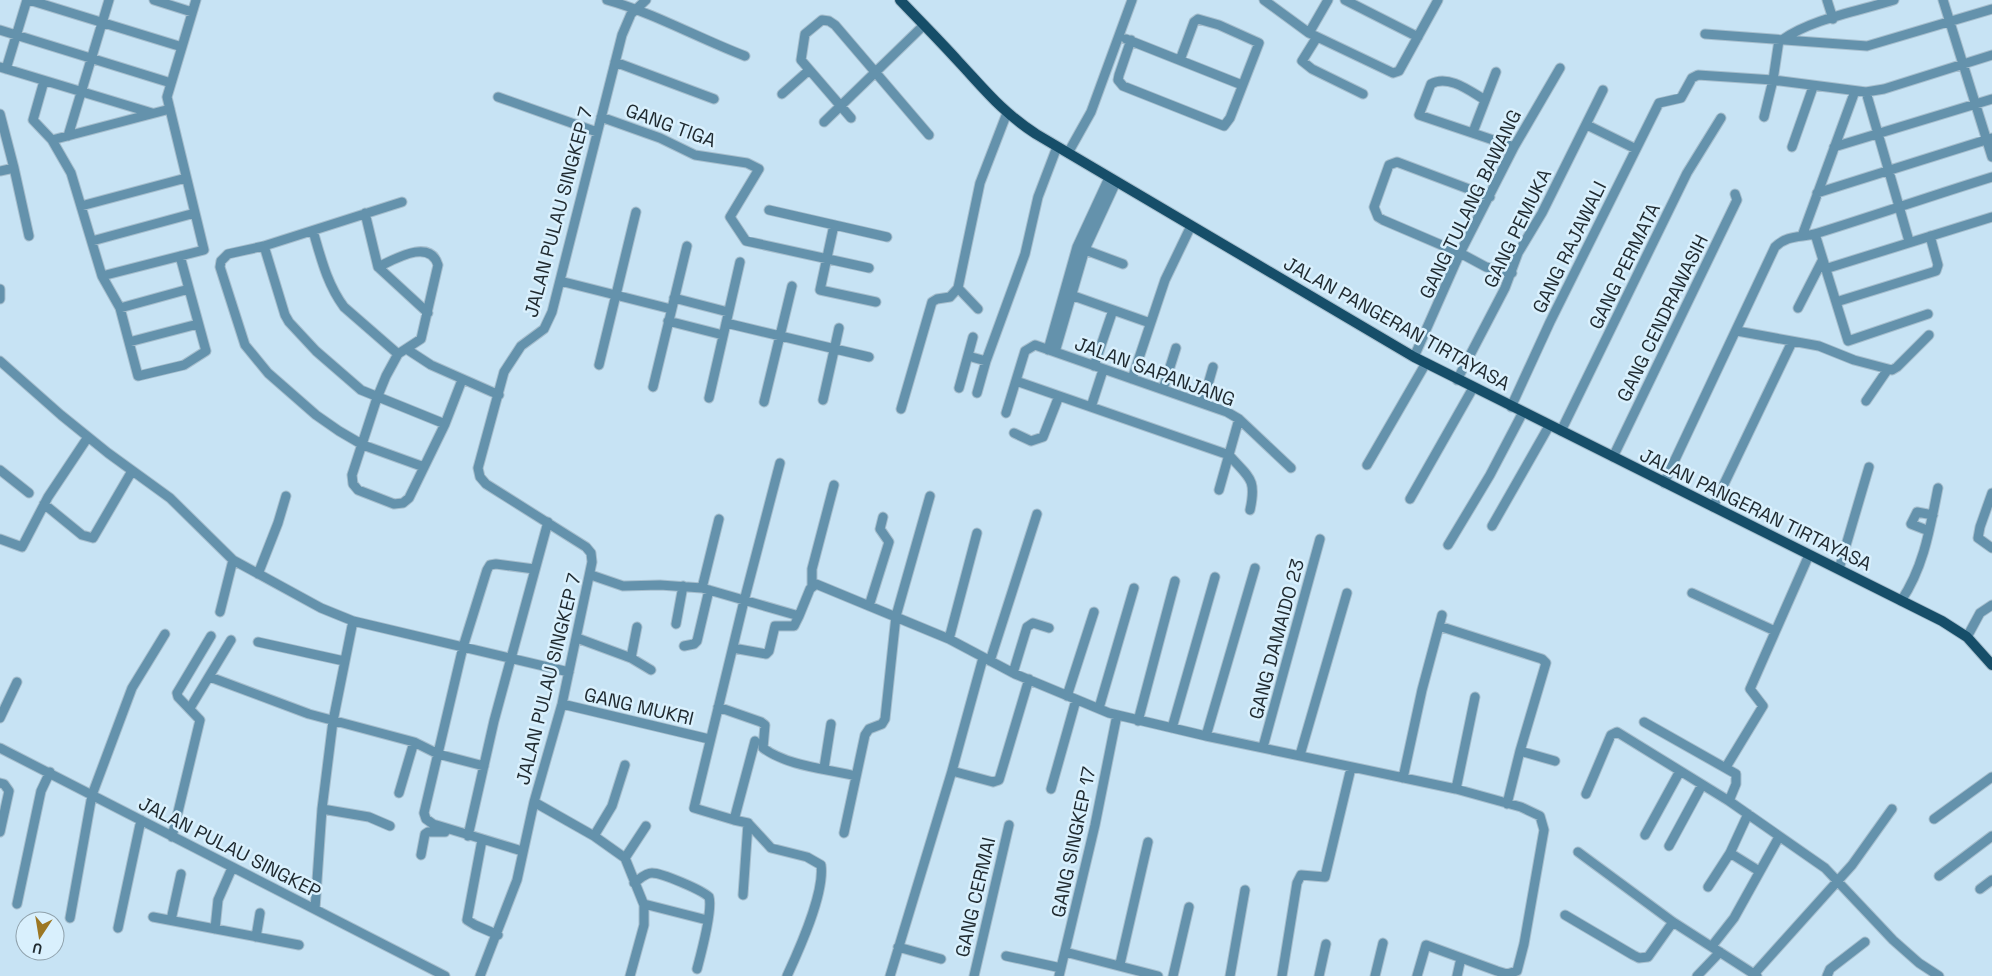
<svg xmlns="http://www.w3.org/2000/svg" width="1992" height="976" font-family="'Space Grotesk',sans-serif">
  <rect width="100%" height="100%" fill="#c7e3f4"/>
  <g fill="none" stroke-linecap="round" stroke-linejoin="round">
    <defs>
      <path id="minor" d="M29,0L182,47
        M154,0L192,12
        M607,0C654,13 698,38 745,56
        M1264,0L1309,33L1393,73L1399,71L1438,0
        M1345,0L1418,37
        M1827,0L1833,19
        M1943,0L1992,157
        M0,30L171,83
        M1309,33L1328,0
        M1705,34L1867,46L1992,9
        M1317,37L1302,61L1312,69L1363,94
        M1126,39L1242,85
        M1131,40L1119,75L1118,80L1123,86L1224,126L1230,118L1259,43L1219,25L1198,19L1194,22L1180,60
        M1782,40C1811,19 1859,11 1894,0
        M615,62L714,99
        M0,67L152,113
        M6,69L27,0
        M44,81L33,120L52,140L71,173L102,276L120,308L138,376L184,365L206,351L180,256
        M1866,92L1909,241
        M782,94L808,71
        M498,97L597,132
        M1485,100C1470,91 1448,74 1431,84L1419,115L1514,147
        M0,114L14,168L0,171
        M601,117L660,138L695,155L747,163L759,169L730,217L746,241L869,268
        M1764,117L1773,80L1779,40
        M851,118L801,60L805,34L822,20L829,21L835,25L929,135
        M824,122L924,25
        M1587,125L1636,149
        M1473,132L1496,72
        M68,136L109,0
        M52,140L170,109
        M1792,147L1813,87
        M1834,147L1992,99
        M1068,153L1091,112L1132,0
        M14,168L29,236
        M1817,193L1992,138
        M1490,197L1397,162L1389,165L1374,207L1378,217L1383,220L1460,253L1486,267L1512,273
        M402,202L264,246L228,254L221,261L220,267L245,345L268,373L316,415L339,431L363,445L424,467
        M81,206L186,178
        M769,210L887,237
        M365,213L378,267L428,313
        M834,225L820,290L876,302
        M313,231C321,258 327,284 344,307L398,354
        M1815,234L1848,341L1928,314
        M1802,236L1855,91
        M92,241L195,213
        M264,246L285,315L289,322L316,351L361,390L445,424
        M1080,248L1123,264
        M378,267C395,259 430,238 438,265L421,339L398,354L386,376L377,398L352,475L353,484L358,490L394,504L403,503L409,498L445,424L462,380
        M1825,269L1992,217
        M102,276L204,250L167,97L196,0
        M560,281L671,309
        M958,288L978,309
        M0,289V299
        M1068,294L1150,323
        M674,298L728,312
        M1836,302L1936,271L1938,265L1930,236
        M120,308L189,289
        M1798,308L1822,261
        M668,321L723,335
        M726,323L869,357
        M1737,331L1819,346L1854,360L1892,370L1897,367L1929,335
        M129,342L198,324
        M408,350L431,365L499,395
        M1048,350L1077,247L1109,178
        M1055,352L1085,249L1116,182
        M968,356L986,361
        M1414,357L1460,253L1514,147L1560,68
        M0,361L61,415L108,453L170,498L233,560L321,608L353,621L569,672
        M599,365L636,212
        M1094,366L1113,310
        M1132,379L1165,280L1191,226
        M1457,380L1505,288L1518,253L1542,213L1603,90
        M1016,381L1229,455C1249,478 1257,478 1250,510
        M653,387L687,246
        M959,388L973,337
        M1163,389L1176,348
        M977,393L986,361L1025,254L1038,197L1057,147
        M709,398L740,262
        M823,400L839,328
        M1866,401L1888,369
        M764,402L792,286
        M1203,402L1213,367
        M1091,407L1103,370
        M1511,407L1550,322L1659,103L1681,98L1692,78L1698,75L1773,80L1866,92L1884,89L1992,55
        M901,409L932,302L937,299L950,297L958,288L980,183L1007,113
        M1006,413L1025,351L1035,345L1227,412L1239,419L1291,468
        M1561,431L1687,173L1721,118
        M1014,433L1031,441L1043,437L1059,396
        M1613,457L1737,200L1735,194
        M1367,465L1426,363
        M0,470L29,493
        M1664,483L1775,247C1788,234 1802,238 1818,233C1876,215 1934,195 1992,177
        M1219,490L1239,419
        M1992,493L1980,527L1978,538L1992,548
        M1410,499L1473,388
        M44,504L82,535L93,538L132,471
        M1713,507L1792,342
        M1492,526L1549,426
        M1929,531L1911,524L1917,512L1933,515
        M0,539L22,547L48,497L88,437
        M1448,545L1490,475L1523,412
        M1839,569L1869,467
        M258,574L278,523L286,496
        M591,575L623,586L660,585L702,588L799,616L810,589L816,584L949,639L1015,674L1109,713L1206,736L1456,789L1521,807L1540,816L1544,830L1524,944L1517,971L1507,974L1497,971L1426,945L1417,976
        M812,585V569L834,485
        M702,588L719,519
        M1692,593L1775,631
        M1901,601C1924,567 1930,528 1938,488
        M869,606L889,542L880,529L883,517
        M220,612L233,560
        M676,624L683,586
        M1439,626L1542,659L1546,663L1520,751L1507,804
        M1967,637L1980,613L1992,605
        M577,638L631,658L651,670
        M949,639L977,533
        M258,642L344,661
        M684,646L694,644L697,641L709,590
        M733,648L766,654L769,651L775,626H794L799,616
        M631,658L637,627
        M990,661L1037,514
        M1013,673L1027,627L1033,623L1049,628
        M210,677L309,714L414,742L438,754L484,766
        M1067,696L1094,612
        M562,704L709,739
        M718,707L761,722L765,725L763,748C787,766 827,769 856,776
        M190,708L231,640
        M1099,708L1134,588
        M0,718L17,682
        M1138,721L1175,581
        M1644,722L1736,774V784L1729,801
        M1172,728L1215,577
        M1206,736L1255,568
        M755,741L734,820L694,808L744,601L780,463
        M1263,747L1320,539
        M0,748L445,976
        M1520,751L1555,761
        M1300,755L1347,593
        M1726,767L1763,706L1750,689L1809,555
        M824,768L831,724
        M952,771L993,782L999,780L1029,679
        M1403,778L1422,690L1442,615
        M0,783L4,784L9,791L0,832
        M1051,789L1076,700
        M1456,789L1475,697
        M399,793L414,742
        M1586,794L1611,735L1617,732L1729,801L1825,868L1893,940L1919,963L1939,976
        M534,802L594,836L625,858L644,905V925L630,976
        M322,809L369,817L390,826
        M1934,819L1992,777
        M734,820L748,823L743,895
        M748,823L771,848L807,857L821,865C825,893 799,950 787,976
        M844,833L865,735L869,729L882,724L885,719L896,616L930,496
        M1645,835L1680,771
        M468,836L494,721L548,522
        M594,836L612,806L625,765
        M172,837L200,720L178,697L177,693L211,636
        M482,840L467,920L475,925L498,935
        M1669,846L1702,785
        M522,851L433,824L426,819L424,813L463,647L487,570L490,565L496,564L534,569
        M1578,852L1673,922L1757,976
        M1730,853L1759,871
        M421,855L425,834L428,832H445
        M625,858L646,826
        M1939,876L1992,836
        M634,883C640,879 645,873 652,873C662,873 702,890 709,897C713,910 701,954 697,969
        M1708,887L1730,853L1748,814
        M1980,889L1992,880
        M17,904L41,791L50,772
        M644,904L707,920
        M315,909L322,809L333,721L353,621
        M1565,915L1633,955L1639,958L1648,957L1673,922
        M153,917L299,945
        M70,918L92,795L132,688L165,634
        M171,920L181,874
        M118,928L141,820
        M215,929L218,900L232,868
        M256,937L260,913
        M1712,946L1734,918L1779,837
        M898,947L941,959
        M1065,952L1158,976
        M1006,956L1061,968
        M1120,964L1148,842
        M1754,974L1852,865L1892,809
        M480,976L517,880L534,802L562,704L592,562L591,553L586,547L486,484L480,477L478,468L504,372L521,346L544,329L552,312L622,35L631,14L646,0
        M890,976L952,771L983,658
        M974,976L1009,825
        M1059,976L1095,825L1117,715
        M1173,976L1189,907
        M1230,976L1245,890
        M1282,976L1297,883L1301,875L1325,877L1351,768
        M1319,976L1326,944
        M1375,976L1383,943
        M1457,976L1461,958
        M1697,976L1720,952
        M1827,976L1830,969L1865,942"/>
      <path id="major" d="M900,0C919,20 939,40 958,61C986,91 1001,111 1036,134L1414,357L1942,621L1967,637L1992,665"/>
    </defs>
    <use href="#minor" stroke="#a6becd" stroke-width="11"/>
    <use href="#major" stroke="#a6becd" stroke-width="12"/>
    <use href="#minor" stroke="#6492ac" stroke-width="9"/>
    <use href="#major" stroke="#164e69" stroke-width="10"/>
  </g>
  <g text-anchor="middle" stroke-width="5" stroke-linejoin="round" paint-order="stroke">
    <g font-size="19" fill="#202b31" stroke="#d9f0fd">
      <text transform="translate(671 125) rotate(20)" y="7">GANG TIGA</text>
      <text transform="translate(1470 204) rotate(-64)" y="7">GANG TULANG BAWANG</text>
      <text transform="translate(558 212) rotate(-75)" y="7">JALAN PULAU SINGKEP 7</text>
      <text transform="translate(1517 228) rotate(-64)" y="7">GANG PEMUKA</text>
      <text transform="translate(1569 247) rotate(-64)" y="7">GANG RAJAWALI</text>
      <text transform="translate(1624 266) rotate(-64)" y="7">GANG PERMATA</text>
      <text transform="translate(1662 318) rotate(-64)" y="7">GANG CENDRAWASIH</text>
      <text transform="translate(1397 323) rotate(29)" y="7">JALAN PANGERAN TIRTAYASA</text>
      <text transform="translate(1155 371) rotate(20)" y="7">JALAN SAPANJANG</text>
      <text transform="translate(1756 509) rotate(26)" y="7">JALAN PANGERAN TIRTAYASA</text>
      <text transform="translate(1276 639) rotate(-75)" y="7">GANG DAMAIDO 23</text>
      <text transform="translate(548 679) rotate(-76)" y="7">JALAN PULAU SINGKEP 7</text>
      <text transform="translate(639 706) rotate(13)" y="7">GANG MUKRI</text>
      <text transform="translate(1073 842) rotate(-78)" y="7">GANG SINGKEP 17</text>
      <text transform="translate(230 847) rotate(27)" y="7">JALAN PULAU SINGKEP</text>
      <text transform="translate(975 897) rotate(-77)" y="7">GANG CERMAI</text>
    </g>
  </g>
  <g transform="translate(40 936) rotate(192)"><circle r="24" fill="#d9f0fd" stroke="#8fa1ab"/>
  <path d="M0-4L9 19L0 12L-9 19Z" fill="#9c7723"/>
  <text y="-8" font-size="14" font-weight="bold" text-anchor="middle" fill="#202b31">U</text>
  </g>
</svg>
